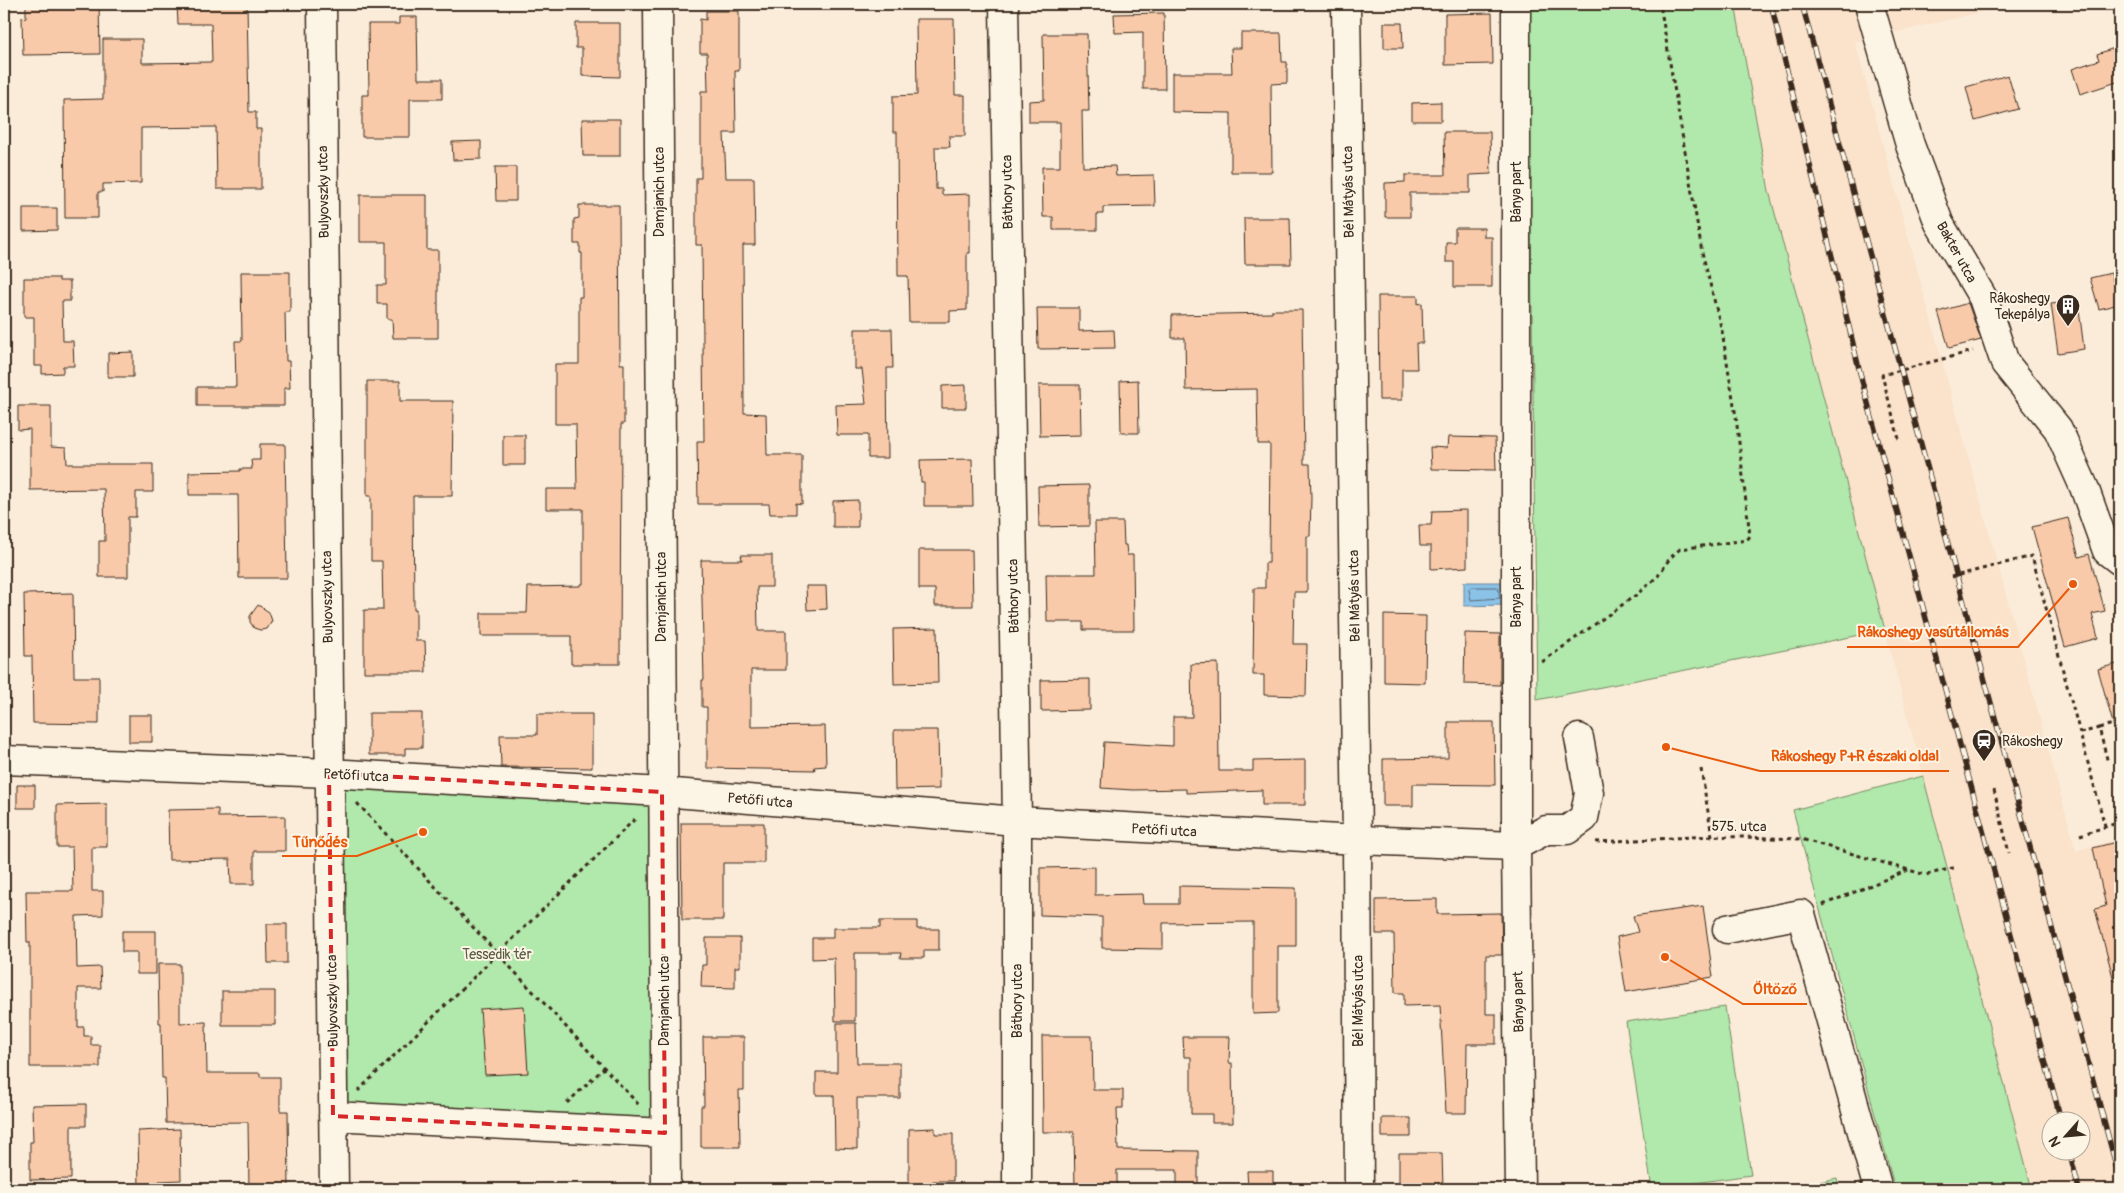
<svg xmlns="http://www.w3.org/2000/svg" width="2124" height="1193" font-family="Pangolin,sans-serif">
  <rect width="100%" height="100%" fill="#fbecd9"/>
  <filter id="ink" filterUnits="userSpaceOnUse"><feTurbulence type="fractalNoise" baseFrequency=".02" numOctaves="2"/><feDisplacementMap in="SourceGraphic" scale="10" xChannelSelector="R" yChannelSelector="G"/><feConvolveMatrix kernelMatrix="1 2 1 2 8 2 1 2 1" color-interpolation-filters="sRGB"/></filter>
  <g filter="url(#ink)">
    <path fill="#fae2cb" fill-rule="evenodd" d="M1735,4H2015L1855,42L2076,851L2120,838V1189H2032L1769,191ZM2052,1120H2082V1150H2052Z"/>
    <path fill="#b1e8ab" stroke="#768964" d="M1528,4H1735L1769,191L1885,630L1537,700Z
      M329,773L662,792L665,1133L333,1116Z
      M1923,776L2032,1189H1895L1793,810Z
      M1725,1007L1751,1175L1652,1189L1626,1022Z
      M1837,1178L1839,1189H1789Z"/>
    <path fill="#8ac2e8" stroke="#6a8597" d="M1464,582H1505V605L1464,606Z"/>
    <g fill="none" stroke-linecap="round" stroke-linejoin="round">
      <path stroke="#5b676f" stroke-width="1" d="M1471,587H1498L1500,598L1471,600L1469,590Z"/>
    </g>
    <path fill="#f9caa9" stroke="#3b2a1e" d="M26,4H99L100,54L23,55L22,17L26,18Z
      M177,4H247L249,112H256V129H261V189H217L216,127L141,128V183L103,184V192H98V218H65L64,100L103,99V39H142V63L212,62L211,24H178Z
      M706,11H739V71H735L736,133H724L726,178H754L755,245H743L744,413L766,414L767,455H802V504L796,503V514H770L769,504H698L697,441H704L702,245H696V178H701V91H708L707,53H700V19L706,20Z
      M1164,13L1165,89H1143V32L1115,33L1114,14Z
      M1492,13L1493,64L1445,65V14Z
      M399,17H417L418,79H442V99H410V137H362V95H369L368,24H399Z
      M916,19H954L955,95H965V136H949L950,147H935L936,189H942V195L970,194V253H967V310L950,311V322H909L908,276H898L897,132H893V96L917,95Z
      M576,23H620V77L582,76V48H576Z
      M1384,23H1402L1403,48H1384Z
      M1241,33H1281L1282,62H1287V83L1271,84L1272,172H1231V113L1172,112V73H1232L1231,48H1241Z
      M1043,34H1087L1089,111H1082L1083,167L1115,166L1116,176L1154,175L1155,206L1103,207V214H1097V230H1053V217H1043L1042,167H1060V122H1029V101L1044,100Z
      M2120,46V81L2080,94L2072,69L2099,60L2097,54Z
      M2008,75L2018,109L1975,121L1966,87Z
      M1441,102V121H1412V103Z
      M582,119H620V156H583Z
      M1444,132H1490L1491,174L1470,175V193H1410V217H1385V183L1405,182V175H1445Z
      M481,141V159L453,160L452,142Z
      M495,167H516V201H496Z
      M360,195H427V250H438V338H393L392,319H387V304H377V285H386V242H360Z
      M579,205H619L620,364H624V424H621L620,664H571V636H481V613H527L528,587L580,586V584H583V509H546V489H577L576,424H555V364H579V297H582V253H580V244H574V219L579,218Z
      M23,208H57V230L23,231Z
      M1244,218H1290L1291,264H1245Z
      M1455,228H1484V237H1492V287H1454V262H1446V242H1455Z
      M241,272H290V312H285L286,361H289L290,388H284V406H197V387H236L235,341H242Z
      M2111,273L2119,304L2099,309L2090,278Z
      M24,278H59V281H70V301H62L63,341H73L74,366H63V373L42,374V366H34V317H24Z
      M1378,296H1418V304L1422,303L1423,343H1416L1417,369H1402V400H1379Z
      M2078,301L2084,349L2058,353L2051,304Z
      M1968,303L1981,340L1949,348L1938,312Z
      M1037,308H1079V331L1114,330L1115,348L1038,349Z
      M1272,310H1302L1304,464H1310L1311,498L1310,536H1307V592H1294L1293,644H1307L1306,696L1264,695V675H1253L1254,588H1265V563H1269L1270,444H1258L1257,389L1186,390L1185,338H1172V315L1272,313Z
      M855,329H892L893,368H887L888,458H868V435H837L836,405L866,404L862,369H855Z
      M133,352V377H108V353Z
      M1138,380L1139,433H1121L1120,381Z
      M367,381H400V401H453L452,496H413L414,609H416V641H425L426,672H364V610H383L382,561H371V496H367Z
      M966,385V408H942V386Z
      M1039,385H1080L1081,435L1040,436Z
      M18,406H51V447L66,448L67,464H153V492H136V517H128V577H99V541H105L104,489L30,490V429L18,430Z
      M503,435H525V465H503Z
      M1448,437L1495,438L1496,470L1431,469L1430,447L1447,448Z
      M260,444H285L287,578H239L238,495H189V472L240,471V469H252L251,460H260Z
      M972,459L973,506H924V482H921L920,460Z
      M1089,485V526L1039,527L1038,486Z
      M858,500V527H833V501Z
      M1467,510V567L1431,569V546H1420L1419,525H1431L1432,511Z
      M2068,518L2079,557L2089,554L2105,611L2092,614L2098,638L2065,647L2032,527Z
      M1095,522H1123L1124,545H1126L1127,555H1133L1134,630H1083V622H1047L1046,574H1096Z
      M919,550H972L973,606H935V589H919Z
      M741,555H772V587H757L758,631H786V670H751V727L825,726L826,766L814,767L815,770L707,768V707H702V680H704L701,560H742Z
      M806,586H826L827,609L807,610Z
      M73,593L74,677H99V724L33,723L32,656H25L24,594Z
      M258,605L269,612L272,621L267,629L260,630L254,628L250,622V616Z
      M1384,615L1426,616L1425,683L1384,682Z
      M937,628L938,683L894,684L893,629Z
      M1465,633L1500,634V685L1464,684Z
      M1218,663L1219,771H1253V761L1305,760V805H1262V790L1186,793V789L1133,790L1101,788L1104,742L1173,746V717H1192L1191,664Z
      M2120,663V727H2114L2098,669Z
      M1090,679V710L1041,711V680Z
      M369,713H422V748H405V755H369Z
      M537,714H592V768L501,767L500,735H537Z
      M129,715H152V742H129Z
      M1448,722H1494L1495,785L1413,784V806H1383V759L1448,758Z
      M894,730H938L939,789L895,790Z
      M17,785H35V808H17Z
      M107,804V847H92V891H103V915L76,916L77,968L100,967L101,988H78V1027H84V1036H91V1045H100V1067H30V942H27L26,891H73L72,847H57V805Z
      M218,809V817L285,816V851H254V884H231L230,859L169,860L168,810Z
      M681,823H764V863H723V920H682Z
      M2120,841V980L2114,981L2095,909L2106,906L2093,848Z
      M1095,867V895L1142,894L1143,904H1179V886L1296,888V946H1278V1013L1253,1014V922L1163,923V949L1102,948V917L1040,915V868Z
      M1437,899V914L1501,913L1502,955H1486V1014H1496V1044H1467L1466,1113H1446L1440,1005L1404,1006V993H1395L1394,934H1376V900Z
      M1703,906L1713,977L1626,992L1617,937L1638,932L1633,916Z
      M880,921H917V929H939V950H924V958H900L901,953H855V1021H835L834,958L812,959V938H833V928H880Z
      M267,924H287V963H268Z
      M122,931H156V974H137V952H122Z
      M706,938H740V967H735V988L701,987L702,965H706Z
      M158,964H180V1023L206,1022L207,1073H260V1077H280V1111H288L289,1189H249L248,1122L166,1123L165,1078H162L161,1023H159Z
      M222,991H275V1025H222Z
      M524,1006L528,1073L485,1075L480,1009Z
      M837,1023H856L857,1063H900V1098H857V1149L835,1148L834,1095H816V1072H837Z
      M1042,1036H1092L1093,1090H1123V1108H1117L1118,1150L1198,1151V1189H1177V1170H1117V1189H1075L1074,1132H1043Z
      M703,1037H744V1090H739L740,1147H701V1106H704Z
      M1183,1037H1230L1229,1063H1232L1233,1123H1212V1114H1191V1057H1184Z
      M86,1104V1126H71V1179L30,1180V1142H33L32,1105Z
      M1382,1118H1411V1137H1382Z
      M935,1128V1134H953V1181H933V1185H909V1129Z
      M180,1129L181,1180L159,1181V1189H139L138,1131Z
      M1399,1153H1442L1443,1189H1399Z
      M1247,1171H1273V1189H1248Z"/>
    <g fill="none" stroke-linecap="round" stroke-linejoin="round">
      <defs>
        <path id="minor" d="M322,4L334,1189
          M658,4L666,1189
          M1004,4L1017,821V1189
          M1346,4L1357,840L1359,1189
          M1516,4V846L1520,1189
          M1869,4L1910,145L1939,223L1983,298L2005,363L2058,429L2084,487L2107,551L2120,561
          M4,760L329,773L662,792L1017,821L1357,840L1516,846
          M1516,846L1546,830H1567L1584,818L1589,793L1579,738
          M1727,929L1801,914L1878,1189
          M333,1116L665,1133"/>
      </defs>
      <use href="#minor" stroke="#3b2a1e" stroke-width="31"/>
      <path stroke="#3b2a1e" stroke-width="3" stroke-dasharray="4 4" stroke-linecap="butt" d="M1899,439L1882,375L1973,351
        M1951,577L2032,556L2105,826
        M1542,662L1636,595L1658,576L1670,558L1680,549L1747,540L1750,536L1736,417L1722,331L1702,252L1660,4
        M2099,728L2120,722
        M2080,733L2099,728L2108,763
        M1701,769L1712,836
        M1994,790L2009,853
        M357,803L639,1105
        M2080,835L2120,822
        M1596,842L1712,836L1801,839L1926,875L1957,867
        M1823,905L1908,870
        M358,1091L637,817
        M567,1103L604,1068"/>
      <use href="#minor" stroke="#fcf5e5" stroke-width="28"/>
      <defs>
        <path id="rail" d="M1771,4L1862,381L2061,1120
          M1802,4L2120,1180
          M2069,1150L2079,1189"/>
      </defs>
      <use href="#rail" stroke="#3b2a1e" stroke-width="5.5"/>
      <use href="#rail" stroke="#fcf5e5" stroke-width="4" stroke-dasharray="11" stroke-linecap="butt"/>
    </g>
  </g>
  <path fill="none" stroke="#d62828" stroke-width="4" stroke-dasharray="10 6" stroke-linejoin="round" d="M329,773L662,792L665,1133L333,1116Z"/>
  <defs>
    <symbol id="building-pin" viewBox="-11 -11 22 30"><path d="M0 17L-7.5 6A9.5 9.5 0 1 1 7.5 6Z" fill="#3b2a1e" stroke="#fcf5e5"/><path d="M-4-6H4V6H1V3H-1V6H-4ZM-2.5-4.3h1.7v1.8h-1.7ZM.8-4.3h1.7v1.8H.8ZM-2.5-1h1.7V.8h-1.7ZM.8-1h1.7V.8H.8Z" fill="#fff"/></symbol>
    <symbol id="station-pin" viewBox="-11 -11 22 30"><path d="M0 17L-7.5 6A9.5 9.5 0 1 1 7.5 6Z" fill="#3b2a1e" stroke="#fcf5e5"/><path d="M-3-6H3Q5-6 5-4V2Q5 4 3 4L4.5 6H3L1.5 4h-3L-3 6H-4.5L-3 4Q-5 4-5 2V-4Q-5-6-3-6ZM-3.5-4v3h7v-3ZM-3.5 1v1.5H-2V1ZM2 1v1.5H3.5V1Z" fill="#fff"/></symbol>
  </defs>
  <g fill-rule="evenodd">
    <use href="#building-pin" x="2054" y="292" width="28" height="38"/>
    <use href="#station-pin" x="1970" y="727" width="28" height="38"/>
  </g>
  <g text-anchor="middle" stroke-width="4" stroke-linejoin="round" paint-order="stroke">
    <g font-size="14" fill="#3b2a1e" stroke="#fcf5e5">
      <text transform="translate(323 192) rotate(-91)" y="5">Bulyovszky utca</text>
      <text transform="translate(659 192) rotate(-90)" y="5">Damjanich utca</text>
      <text transform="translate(1007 192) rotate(-91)" y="5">Báthory utca</text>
      <text transform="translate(1348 192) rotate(-91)" y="5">Bél Mátyás utca</text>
      <text transform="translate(1516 192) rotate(-90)" y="5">Bánya part</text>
      <text transform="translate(1957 252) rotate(61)" y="5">Bakter utca</text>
      <text transform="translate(1013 596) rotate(-91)" y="5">Báthory utca</text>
      <text transform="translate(1354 596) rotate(-91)" y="5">Bél Mátyás utca</text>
      <text transform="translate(327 597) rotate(-91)" y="5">Bulyovszky utca</text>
      <text transform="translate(661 597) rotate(-90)" y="5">Damjanich utca</text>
      <text transform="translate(1516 597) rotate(-90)" y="5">Bánya part</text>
      <text transform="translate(356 775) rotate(3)" y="5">Petőfi utca</text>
      <text transform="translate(760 800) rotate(5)" y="5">Petőfi utca</text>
      <text transform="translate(1739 826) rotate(1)" y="5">575. utca</text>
      <text transform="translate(1164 830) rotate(3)" y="5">Petőfi utca</text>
      <text transform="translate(332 1001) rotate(-91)" y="5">Bulyovszky utca</text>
      <text transform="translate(664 1001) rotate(-90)" y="5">Damjanich utca</text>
      <text transform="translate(1017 1001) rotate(-90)" y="5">Báthory utca</text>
      <text transform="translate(1358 1001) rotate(-90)" y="5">Bél Mátyás utca</text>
      <text transform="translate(1518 1002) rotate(-91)" y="5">Bánya part</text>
    </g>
    <g font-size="14" fill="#3b2a1e" stroke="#fcf5e5" text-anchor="end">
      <text x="2050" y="303">Rákoshegy<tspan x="2050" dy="16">Tekepálya</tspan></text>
      <text x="2002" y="746" text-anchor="start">Rákoshegy</text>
    </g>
    <g font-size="14" fill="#585a41" stroke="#fcf5e5">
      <text x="497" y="959">Tessedik tér</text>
    </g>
  </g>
  <path fill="none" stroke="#e8590c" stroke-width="2" d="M2073 584L2018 647H1847M1666 747L1760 771H1949M423 832L357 856H282M1665 957L1743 1004H1807"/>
  <g fill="#e8590c" stroke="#fcf5e5" stroke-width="2">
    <circle cx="2073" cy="584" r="5"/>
    <circle cx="1666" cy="747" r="5"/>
    <circle cx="423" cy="832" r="5"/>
    <circle cx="1665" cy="957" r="5"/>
  </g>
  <g font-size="15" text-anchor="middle" font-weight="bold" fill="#e8590c" stroke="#fcf5e5" stroke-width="4" stroke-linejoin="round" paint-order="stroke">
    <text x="1933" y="637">Rákoshegy vasútállomás</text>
    <text x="1855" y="761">Rákoshegy P+R északi oldal</text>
    <text x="320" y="847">Tűnődés</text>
    <text x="1775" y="994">Öltöző</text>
  </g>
  <rect width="2124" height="1193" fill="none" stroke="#fcf5e5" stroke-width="20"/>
  <rect x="10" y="10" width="2104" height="1173" fill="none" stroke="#3b2a1e" stroke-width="2" filter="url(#ink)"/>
  <g transform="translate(2066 1136) rotate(243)"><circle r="24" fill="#fcf5e5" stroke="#afa495"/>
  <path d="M0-4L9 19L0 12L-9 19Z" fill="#3b2a1e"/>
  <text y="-8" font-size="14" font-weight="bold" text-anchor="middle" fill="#3b2a1e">N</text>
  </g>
</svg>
